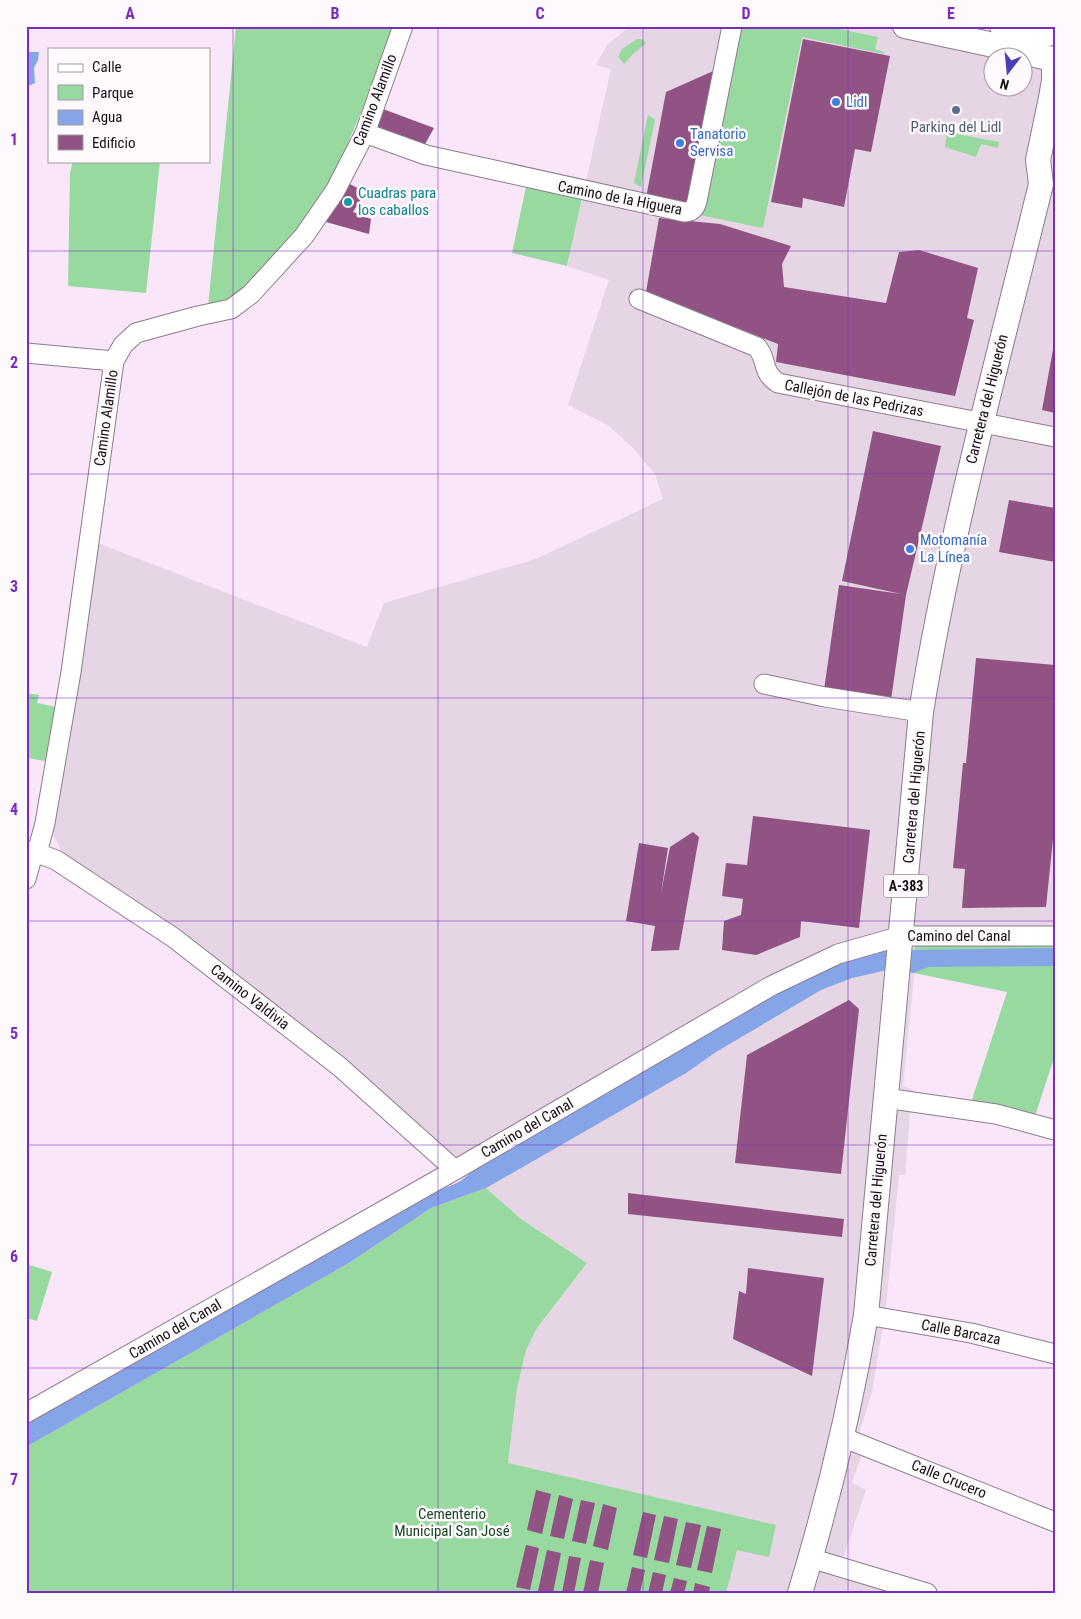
<svg xmlns="http://www.w3.org/2000/svg" width="1081" height="1619" font-family="'Roboto Condensed',sans-serif">
  <rect width="100%" height="100%" fill="#f9e6f8"/>
  <path fill="#e5d5e5" fill-rule="evenodd" d="M630,26H905L989,44L1052,59L1055,66V944L931,946L918,943H914L916,956L903,1086L914,1090L910,1112L905,1175H899L886,1307L872,1392L858,1437L866,1442L852,1483L866,1490L838,1573L891,1593H363L399,1438L508,1463L517,1388L526,1350L537,1328L587,1263L521,1219L486,1188L473,1193L465,1178L448,1154L336,1057L181,935L63,854L53,834L95,542L367,647L384,603L536,559L663,499L655,474L633,448L608,425L568,405L609,280L567,266L611,69L596,65L607,45ZM994,58H1024V88H994Z"/>
  <path fill="#97d99f" d="M236,26H394L373,85L328,189L289,240L240,291L227,300L208,307Z
    M739,26H824L878,37L875,49L884,52V54L802,37L763,228L700,215Z
    M637,39H641L646,43L631,56L624,64L618,57L622,49Z
    M648,115L655,120L641,187L634,183Z
    M947,132L999,142L998,148L981,144L976,157L945,147Z
    M73,161H160L146,293L68,286L70,173Z
    M526,187L582,198L567,266L512,253Z
    M26,693L39,695L37,703L57,707L45,761L26,758Z
    M914,943H918L931,946L1055,944V1055L1034,1119L970,1106L1007,992L914,973L916,956Z
    M486,1188L521,1219L587,1263L537,1328L526,1350L517,1388L508,1463L776,1525L769,1557L737,1550L726,1593H26V1447L349,1263L431,1208Z
    M26,1264L52,1272L37,1321L26,1318Z"/>
  <path fill="#85a5e8" d="M26,50L30,52H39L38,60L34,68L35,83L26,87Z
    M1055,948V966L928,967L914,973L892,970L883,971L852,978L821,990L716,1052L686,1073L589,1129L486,1188L431,1208L349,1263L26,1447V1421L434,1190C445,1190 467,1180 472,1170L828,963L885,949L915,950Z"/>
  <path fill="#915383" d="M803,39L890,56L871,152L855,149L844,207L803,198L802,208L771,202Z
    M720,68L686,207L646,198L666,92Z
    M383,109L434,128L424,146L376,129Z
    M348,183L365,192L353,212L371,219L369,234L326,222Z
    M659,218L720,224L791,246L782,264L784,287L886,303L899,252L919,250L978,268L967,318L974,320L955,396L776,362L778,344L646,292Z
    M1054,344L1055,345V413L1042,410Z
    M873,431L941,446L906,595L891,700L824,690L839,585L901,594L842,581Z
    M1009,500L1055,508V562L999,552Z
    M976,658L1055,665V820L1046,907L962,908L965,869L953,868L963,763H966Z
    M753,816L870,830L859,928L801,921L800,937L756,955L722,950L724,921L741,915L743,899L722,896L726,863L747,865Z
    M693,832L699,837L679,950L651,951L655,926L626,921L639,843L668,848L661,893L670,847Z
    M849,1000L859,1009L841,1174L735,1163L747,1055Z
    M628,1193L844,1219L842,1237L628,1214Z
    M748,1268L824,1278L812,1376L733,1339L739,1291L746,1294Z
    M536,1490L551,1494L542,1534L527,1530Z
    M559,1495L573,1499L564,1539L550,1536Z
    M581,1500L595,1503L586,1544L572,1541Z
    M603,1504L617,1508L608,1550L593,1546Z
    M643,1512L656,1515L647,1558L633,1555Z
    M664,1516L678,1519L669,1563L654,1560Z
    M686,1522L701,1525L691,1568L676,1565Z
    M707,1526L721,1529L712,1573L697,1570Z
    M526,1545L539,1548L530,1590L516,1587Z
    M547,1550L561,1553L553,1593L538,1591Z
    M569,1556L581,1558L574,1593H562Z
    M590,1560L604,1563L598,1593H583Z
    M632,1567L645,1570L640,1593H626Z
    M653,1572L666,1575L662,1593H648Z
    M674,1578L687,1581L684,1593H670Z
    M695,1583L710,1587L709,1593H693Z"/>
  <g fill="none" stroke-linecap="round" stroke-linejoin="round">
    <defs>
      <path id="minor" d="M365,133L426,155L684,212C692,212 695,209 697,201L732,26
        M639,299L757,347C768,360 761,372 778,383L1055,437
        M26,353L114,361
        M764,684L825,697L921,712
        M26,851L37,853L56,860L174,938L340,1067L455,1170
        M26,879L31,861L37,853L45,823L71,672L114,361L123,345L136,333L198,316L231,309L251,294L304,236L335,191L365,133L403,26
        M885,1098L996,1114L1055,1130
        M866,1315L971,1333L1055,1354
        M26,1413L455,1170L771,986L838,954L901,936H1055
        M842,1437L1055,1522
        M810,1558L927,1593"/>
      <path id="major" d="M905,26L989,44L1052,59
        M1002,26L1044,34L1055,33
        M800,1593C828,1501 850,1409 866,1315L921,712C950,533 998,360 1041,184L1038,160L1051,98L1054,80V65"/>
    </defs>
    <use href="#minor" stroke="#8d7c8c" stroke-width="21"/>
    <use href="#major" stroke="#8d7c8c" stroke-width="26"/>
    <use href="#minor" stroke="#fff" stroke-width="19"/>
    <use href="#major" stroke="#fff" stroke-width="24"/>
  </g>
  <path fill="none" stroke="#7b2cbf" stroke-width="1" stroke-opacity="0.55" d="M233,26V1593M438,26V1593M643,26V1593M848,26V1593M26,251H1055M26,474H1055M26,698H1055M26,921H1055M26,1145H1055M26,1368H1055"/>
  <g fill="#3f7fe0" stroke="#fdf9fc" stroke-width="2">
    <circle cx="836" cy="102" r="5"/>
    <circle cx="680" cy="143" r="5"/>
    <circle cx="910" cy="549" r="5"/>
  </g>
  <circle fill="#5c6f8a" stroke="#fdf9fc" stroke-width="2" cx="956" cy="110" r="5"/>
  <circle fill="#0f9aa8" stroke="#fdf9fc" stroke-width="2" cx="348" cy="202" r="5"/>
  <g text-anchor="middle" stroke-width="5" stroke-linejoin="round" paint-order="stroke">
    <rect fill="#fdf9fc" stroke="#5c575c" stroke-width="1" x="883.5" y="874.5" width="45" height="23" rx="4"/>
    <g font-size="14" font-weight="bold" fill="#171117">
      <text x="906" y="891">A-383</text>
    </g>
    <g font-size="15" fill="#171117" stroke="#fdf9fc">
      <text transform="translate(375 100) rotate(-69)" y="5">Camino Alamillo</text>
      <text transform="translate(620 198) rotate(11)" y="5">Camino de la Higuera</text>
      <text transform="translate(854 398) rotate(11)" y="5">Callejón de las Pedrizas</text>
      <text transform="translate(987 399) rotate(-76)" y="5">Carretera del Higuerón</text>
      <text transform="translate(106 418) rotate(-82)" y="5">Camino Alamillo</text>
      <text transform="translate(914 797) rotate(-85)" y="5">Carretera del Higuerón</text>
      <text x="959" y="941">Camino del Canal</text>
      <text transform="translate(250 997) rotate(38)" y="5">Camino Valdivia</text>
      <text transform="translate(527 1128) rotate(-30)" y="5">Camino del Canal</text>
      <text transform="translate(876 1200) rotate(-85)" y="5">Carretera del Higuerón</text>
      <text transform="translate(175 1329) rotate(-30)" y="5">Camino del Canal</text>
      <text transform="translate(961 1332) rotate(11)" y="5">Calle Barcaza</text>
      <text transform="translate(949 1479) rotate(22)" y="5">Calle Crucero</text>
    </g>
    <g font-size="15" fill="#366cbe" stroke="#fdf9fc" text-anchor="start">
      <text x="846" y="107">Lidl</text>
      <text x="690" y="139">Tanatorio<tspan x="690" dy="17">Servisa</tspan></text>
      <text x="920" y="545">Motomanía<tspan x="920" dy="17">La Línea</tspan></text>
    </g>
    <g font-size="15" fill="#4e5e75" stroke="#fdf9fc">
      <text x="956" y="132">Parking del Lidl</text>
    </g>
    <g font-size="15" fill="#0d838f" stroke="#fdf9fc" text-anchor="start">
      <text x="358" y="198">Cuadras para<tspan x="358" dy="17">los caballos</tspan></text>
    </g>
    <g font-size="15" fill="#194722" stroke="#fdf9fc">
      <text x="452" y="1519">Cementerio<tspan x="452" dy="17">Municipal San José</tspan></text>
    </g>
  </g>
  <rect width="1081" height="1619" fill="none" stroke="#fdf9fc" stroke-width="55"/>
  <rect x="48" y="48" width="162" height="115" fill="#fdf9fc" stroke="#a19ca0"/>
  <rect x="58" y="64" width="25" height="8" fill="#ffffff" stroke="#a19ca0"/>
  <text x="92" y="72" font-size="15" fill="#171117">Calle</text>
  <rect x="58" y="85" width="25" height="15" fill="#97d99f" stroke="#a19ca0"/>
  <text x="92" y="98" font-size="15" fill="#171117">Parque</text>
  <rect x="58" y="110" width="25" height="15" fill="#85a5e8" stroke="#a19ca0"/>
  <text x="92" y="122" font-size="15" fill="#171117">Agua</text>
  <rect x="58" y="135" width="25" height="15" fill="#915383" stroke="#a19ca0"/>
  <text x="92" y="148" font-size="15" fill="#171117">Edificio</text>
  <g transform="translate(1008 72) rotate(196)"><circle r="24" fill="#fdf9fc" stroke="#a19ca0"/>
  <path d="M0-4L9 19L0 12L-9 19Z" fill="#4b3fb6"/>
  <text y="-8" font-size="14" font-weight="bold" text-anchor="middle" fill="#171117">N</text>
  </g>
  <rect x="28" y="28" width="1026" height="1564" fill="none" stroke="#7b2cbf" stroke-width="2"/>
  <g font-size="16" text-anchor="middle" font-weight="bold" fill="#7b2cbf">
    <text x="130" y="19">A</text>
    <text x="335" y="19">B</text>
    <text x="540" y="19">C</text>
    <text x="746" y="19">D</text>
    <text x="951" y="19">E</text>
    <text x="14" y="145">1</text>
    <text x="14" y="368">2</text>
    <text x="14" y="592">3</text>
    <text x="14" y="815">4</text>
    <text x="14" y="1039">5</text>
    <text x="14" y="1262">6</text>
    <text x="14" y="1485">7</text>
  </g>
</svg>
